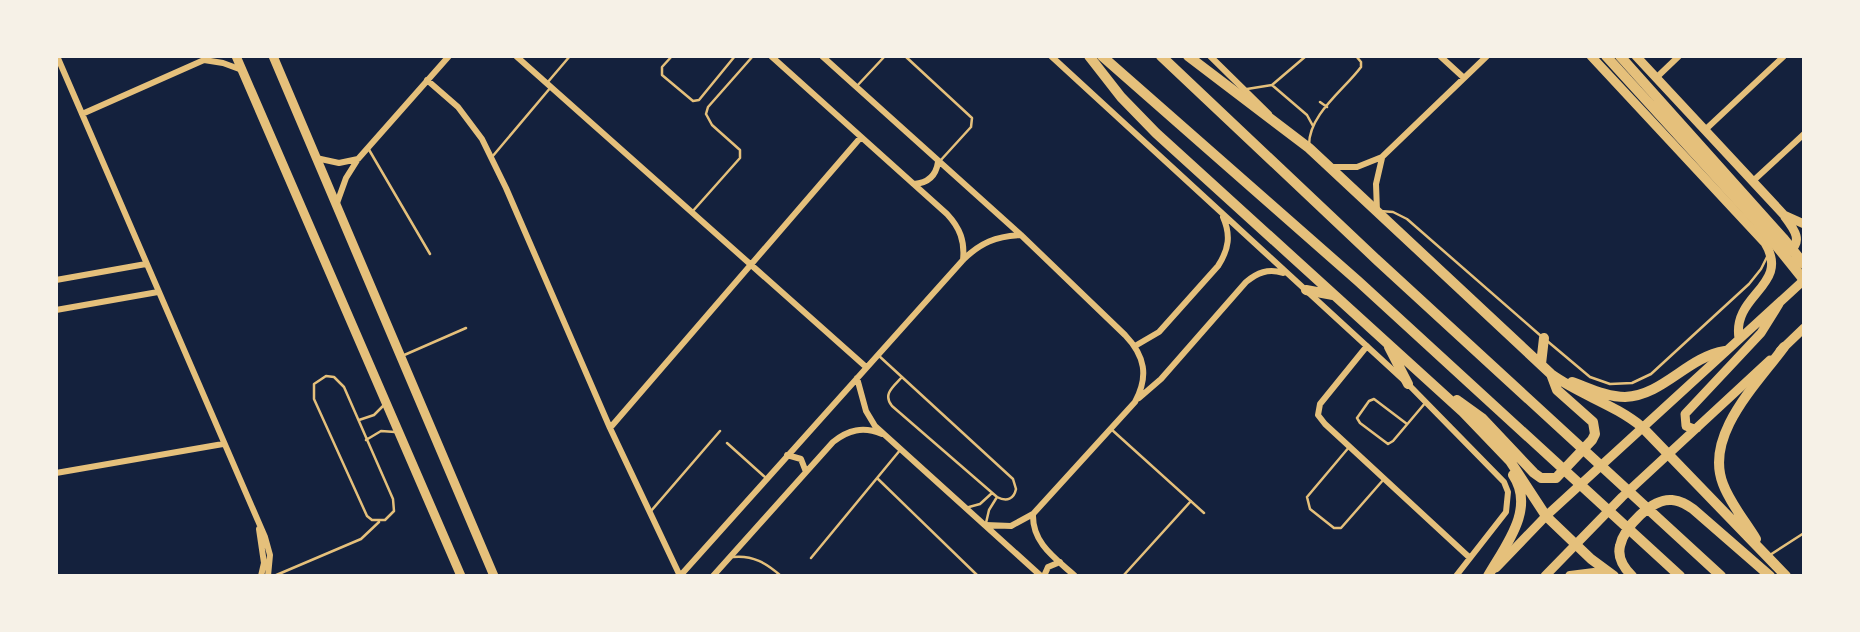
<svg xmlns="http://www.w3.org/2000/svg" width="1860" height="632" font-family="'Roboto Condensed',sans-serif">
  <rect width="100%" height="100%" fill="#14213d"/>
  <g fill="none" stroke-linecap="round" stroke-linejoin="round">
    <path stroke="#e5c07b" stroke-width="2.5" d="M672,56L662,67V75L693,101L699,100L735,56
      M905,56L972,118L971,127L940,161
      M547,83L570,56
      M1272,85L1307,115L1313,126
      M856,87L885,56
      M1247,89L1272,85L1306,56
      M1320,102L1327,107
      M1309,145C1309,114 1344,90 1361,67V62L1356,56
      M368,148L430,254
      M492,157L551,87
      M1380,211L1393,212L1407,219L1541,336
      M692,212L740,158V150L712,125L706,114L708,107L753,56
      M1546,340L1590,377L1610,384L1632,383L1651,374L1749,284L1761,269L1767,257
      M878,355C923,396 968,438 1013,479L1016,489C1014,499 1007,502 997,497L892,406C882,394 894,386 902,377
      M402,356L466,328
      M326,376L334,377L344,387L393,499L394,511L385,520H372L367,516L314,399V384Z
      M359,420L374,415L383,406
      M1407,424L1374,399L1369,401L1357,418L1360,423L1388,444L1393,441L1426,402
      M1111,429L1204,513
      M366,440L381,431L395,432
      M727,443L766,478
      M1350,446L1307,497L1310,509L1334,528H1341L1384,479
      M877,478L978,576
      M969,507L980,504L992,493
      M651,511L720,431
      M986,523L989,510L997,497
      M1770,555L1804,533
      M733,557C753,555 766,563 781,576
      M811,558L901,449
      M274,576L361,539L379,522
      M1123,576L1191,501"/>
    <path stroke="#e5c07b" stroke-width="6" d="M57,56L265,537L270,555L268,576
      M516,56L866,367
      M771,56L947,214C960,228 965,241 963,260
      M822,56L1021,235L1125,335C1145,356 1149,376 1135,402L1033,514L1011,526L986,525
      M1051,56L1408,384L1504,482L1508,492L1506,512L1456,576
      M1210,56L1269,114
      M1440,56L1464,78
      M204,60L223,63L242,70
      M1656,78L1679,56
      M427,80L458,107L482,139L506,188L610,428L680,576
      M82,114L204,60L207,56
      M1705,130L1784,56
      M316,158L339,163L358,159
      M1330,167H1357L1382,157L1487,56
      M1753,181L1804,134
      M914,184C928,183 936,176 938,162
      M337,203L346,178L358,159L449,56
      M1377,211L1376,184L1382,158
      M56,280L146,264
      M56,310L158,292
      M1135,346L1159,332L1218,266C1229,249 1231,235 1223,217
      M1367,346L1320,404L1318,415L1325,424L1470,558
      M857,378L866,411L875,426L1041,576
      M1139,398L1161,379L1246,282C1257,273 1268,268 1283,273
      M610,428L861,137
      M787,455L801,459L806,472
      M56,473L223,444
      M1033,514C1032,543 1055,558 1075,576
      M259,529L264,563L261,576
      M680,576L963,260C980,243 996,236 1021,235
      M713,576L833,442C848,430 863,426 882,434
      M1044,576L1048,567L1060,562"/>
    <path stroke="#e5c07b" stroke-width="9" d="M236,56L461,576
      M273,56L494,576
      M1591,56L1765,243C1791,286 1732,294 1739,338
      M1636,56L1784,215L1804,224
      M1785,217C1794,229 1804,242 1788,252
      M1780,351L1804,328
      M1697,428L1694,429L1686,426L1685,414L1761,333L1779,304
      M1496,568L1546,516L1804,280
      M1545,576L1622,497L1770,360"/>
    <path stroke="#e5c07b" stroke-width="10" d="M1089,56L1121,97L1156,133L1463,412L1510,461L1546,516L1591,559L1614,576
      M1102,56L1358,281L1680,576
      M1161,56L1377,260L1721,576
      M1188,56L1309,148L1551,374C1580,395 1614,404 1642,427L1786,576
      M1606,56L1758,223L1804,280
      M1620,56L1783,238L1804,264
      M1306,290L1333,295
      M1389,347L1408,384
      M1541,364L1544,338
      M1572,382C1589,388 1607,397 1625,397C1664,395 1687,357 1725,351
      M1457,400L1482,418L1534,473L1541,478H1556L1592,440L1595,434L1593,422L1557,390L1551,374
      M1756,539C1745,521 1730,503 1723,484C1704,435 1757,384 1784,347
      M1488,576C1505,546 1536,509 1513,475
      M1570,576L1594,573L1605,576
      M1632,576C1624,568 1617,558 1620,546C1624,527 1652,498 1672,500C1681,501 1686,504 1693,509L1770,576"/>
  </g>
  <rect width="1860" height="632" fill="none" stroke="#f6f1e7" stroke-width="116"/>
</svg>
